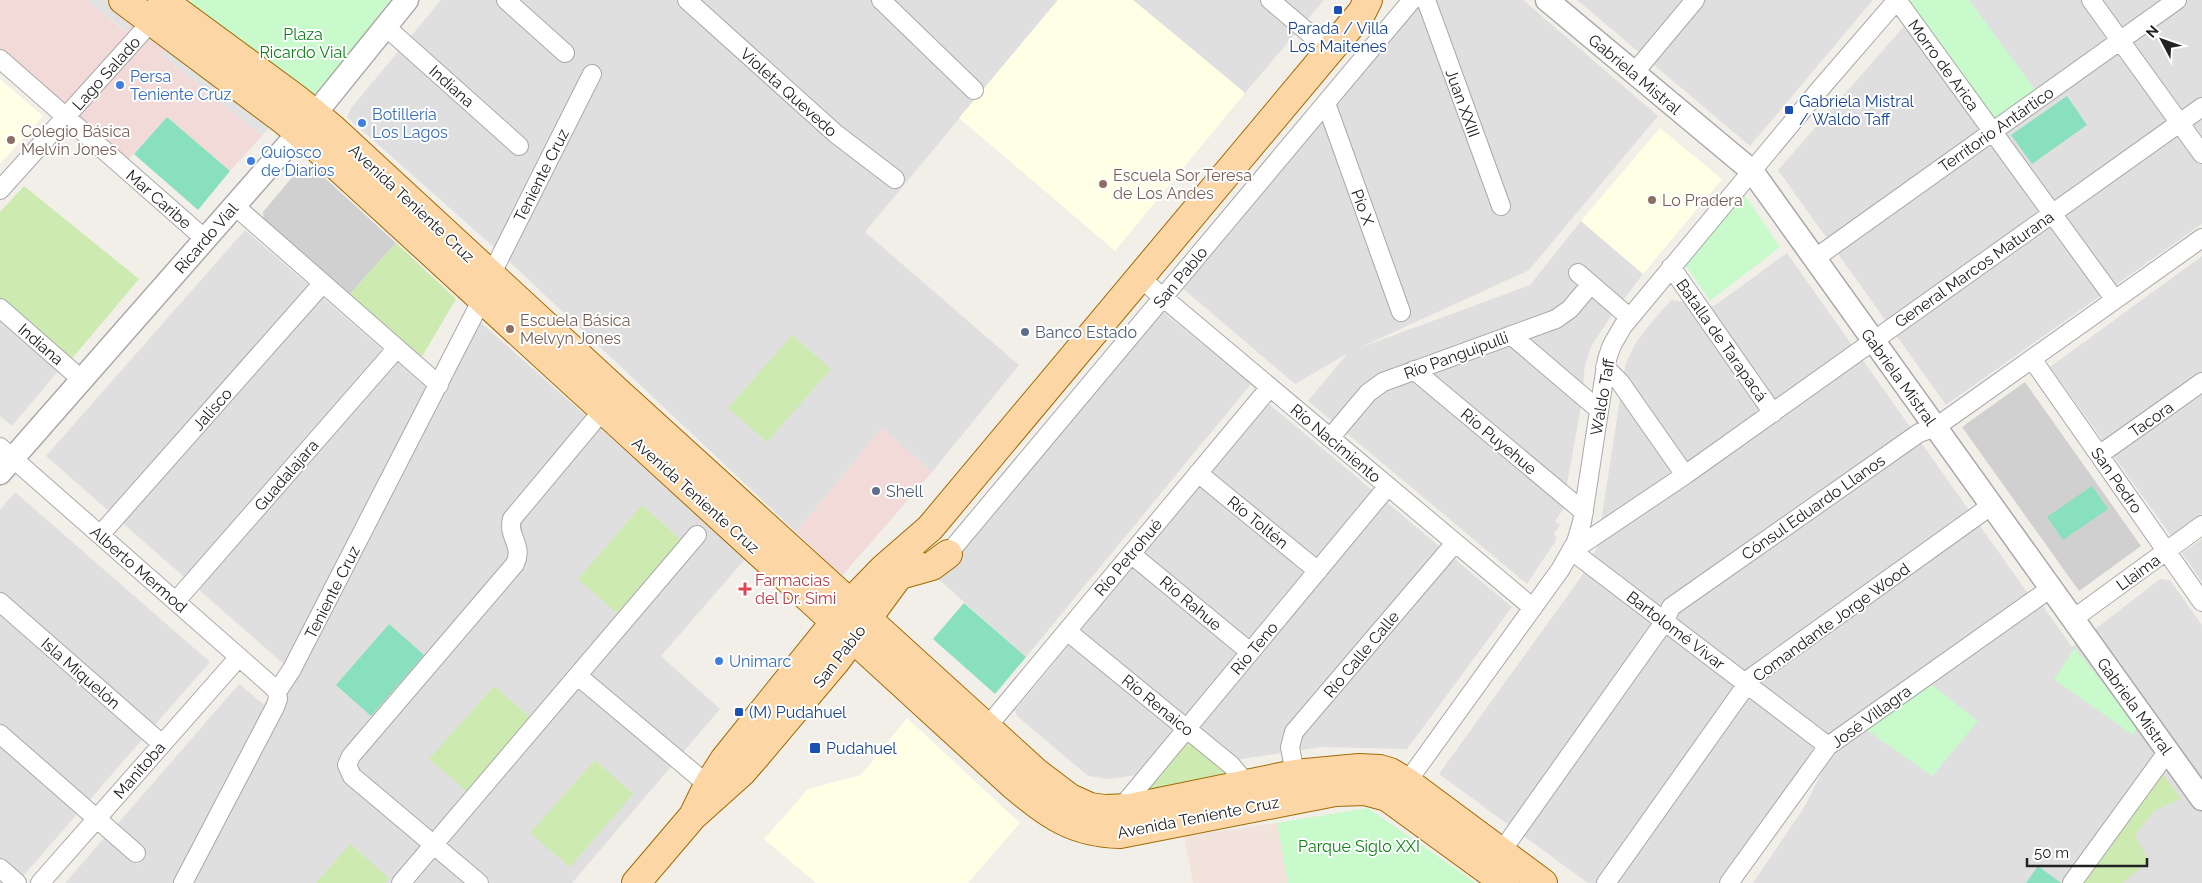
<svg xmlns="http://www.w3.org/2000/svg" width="2202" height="883" font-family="Raleway,sans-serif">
  <rect width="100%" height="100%" fill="#f2efe9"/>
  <path fill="#e0dfdf" d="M441,0H1058L865,232L1019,365L932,472L882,428L796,532L496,249L347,117L352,107Z
    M1133,0H1324L1245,93Z
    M1420,0H1523L1658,116L1529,270L1359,348L1530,285L1581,221L1643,274L1609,319L1592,345L1585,365L1581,407L1566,490L1565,507L1555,521L1560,525L1554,534L1557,537L1555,542L1527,584L1308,401L1348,353L1295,384L1180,286Z
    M1577,0H1873L1750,146Z
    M1927,0H2202V224L1946,405L1778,170Z
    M245,230L429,390L470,313L746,558L661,656L720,709L572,883H65L105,837L138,865L145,856L114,828L239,684L264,705L285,665L46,456Z
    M1787,253L2029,595L1820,745L1720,883H1588L1439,774L1581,577L1597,548L1625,366L1635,344L1645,330L1671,300L1714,306Z
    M2202,256V514L2171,536L2050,367Z
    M1162,311L1251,384L1026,657L936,577Z
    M0,317L60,369L12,426L0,416Z
    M1268,403L1512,607L1407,749L1321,747L1110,779L1088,776L1017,716L1015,710Z
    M15,492L210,662L17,883H0V510Z
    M2202,539V582L2182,553Z
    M2160,579L2170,580L2202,625V883H1753L1805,806L1831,753L2042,605L2072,647Z"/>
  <path fill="#f2dad9" d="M0,0H86L126,32L133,20L168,47L162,54L262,136L230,171L167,117L127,161L0,50Z
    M882,428L932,472L842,576L796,532Z"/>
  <path fill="#ffffe5" d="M1058,0H1133L1245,93L1115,251L959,118Z
    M0,79L43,116L0,164Z
    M1660,128L1722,179L1643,274L1581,221Z
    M907,718L1020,823L968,883H816L764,839L808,789L861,775Z"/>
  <path fill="#d0d0d0" d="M299,169H315L396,243L348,296L264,221L263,212Z
    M2025,382L2141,546L2079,591L1962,427Z"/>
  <path fill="#f3e3dd" d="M1277,823L1288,883H1193L1184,836Z"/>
  <path fill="#cdebb0" d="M24,186L139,279L69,362L0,302V212Z
    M396,243L456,299L420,360L348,296Z
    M792,335L831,369L767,442L728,408Z
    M642,505L681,540L617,613L578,579Z
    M494,686L533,720L469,793L429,759Z
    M1188,735L1232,771L1139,796Z
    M595,760L633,794L570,867L530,833Z
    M2163,774L2181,799L2154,811L2135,835L2149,862L2122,883H2081L2153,782Z
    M350,844L389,878L385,883H316Z"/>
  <path fill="#c8facc" d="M192,0H390L313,100L187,7Z
    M1913,0H1969L2036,91L1995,121L1908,4Z
    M1744,194L1780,247L1710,301L1684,263Z
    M2075,648L2137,727L2133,735L2054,679Z
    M1929,683L1978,721L1932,776L1864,728Z
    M1368,808L1476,883H1288L1277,823Z"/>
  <path fill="#88e0be" d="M2067,96L2087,125L2032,164L2011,135Z
    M167,117L230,171L198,210L134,154Z
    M2092,486L2108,509L2063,540L2047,517Z
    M964,603L1026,657L995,694L933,639Z
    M389,624L424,655L371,716L336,685Z
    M2038,866L2061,883H2026Z"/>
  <path fill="#e2e2e2" d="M86,0H106L133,20L127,32Z
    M168,47L270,126L262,136L161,54Z"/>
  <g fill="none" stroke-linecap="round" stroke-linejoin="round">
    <defs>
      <path id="minor" d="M506,0L565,53
        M687,0L836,134L895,179
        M881,0L974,90
        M1270,0L1330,51
        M1426,0L1501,206
        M1897,0L2115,300
        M2091,0L2202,154
        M386,27L519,146
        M0,59L205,239
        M1634,73L1695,0
        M1326,103L1401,312
        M0,190L151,22
        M235,206L439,385
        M1814,259L2177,0
        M1671,267L1773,413
        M1578,273L1629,317
        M491,275L592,74
        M1140,278L1533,608
        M0,308L82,380
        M1511,335L1599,410
        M2032,359L2202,602
        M1605,367L1620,382L1685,475
        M1414,370L1584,512
        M1330,438L1368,393L1383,382L1556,319L1570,309L1591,284
        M0,447L273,687L277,692
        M2099,455L2202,382
        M1198,473L1318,571
        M100,535L323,283
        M948,554L1412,0
        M1131,554L1250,652
        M176,601L397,348
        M0,602L162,744
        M2073,619L2202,525
        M1067,631L1231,765L1246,783
        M578,676L708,785
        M987,727L1270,387
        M0,734L136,853
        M1828,746L1572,551L1685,475L2202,107
        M1295,774L1290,747L1294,732L1455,543
        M1407,782L1560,570L1576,542L1582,522L1607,359L1612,345L1623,326L1820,89L1897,0
        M1120,809L1388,486
        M1501,852L1665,621L1671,607L1919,433L1936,427L2202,238
        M0,868L17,883
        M40,883L239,657
        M183,883L275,707L278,699L277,692L292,669L482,299
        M401,883L697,535
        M479,883L352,776L347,765L351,756L515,564C524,545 507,537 512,519L603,410
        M1606,883L1752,677L1992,505
        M1729,883L1828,746L2051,588
        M2072,883L2168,751"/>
      <path id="tertiary" d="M1547,0L1752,171L2202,799
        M0,473L315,114L407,0"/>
      <path id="primary" d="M123,0L282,119L316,147L1013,785C1048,814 1072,833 1120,834L1335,792L1365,791L1387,797L1505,883
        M162,0L298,100L332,128L620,394L1037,773L1070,798L1090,807L1105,809L1130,808L1295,774L1359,768L1380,769L1390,772L1407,782L1543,883
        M900,575L932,566L948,554
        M693,816L708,785L724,760L850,603L884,568L930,528L1362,12L1368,0
        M636,883L693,816L742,772L756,756L836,661L911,559"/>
    </defs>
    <use href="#minor" stroke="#a9a9a9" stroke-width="20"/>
    <use href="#tertiary" stroke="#a9a9a9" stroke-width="25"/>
    <use href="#primary" stroke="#a06b00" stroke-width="30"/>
    <use href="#minor" stroke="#fff" stroke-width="18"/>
    <use href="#tertiary" stroke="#fff" stroke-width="22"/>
    <use href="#primary" stroke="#fcd6a4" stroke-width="28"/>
  </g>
  <g fill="#1a4fb4" stroke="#fff" stroke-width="2">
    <rect x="1333" y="5" width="10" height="10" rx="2.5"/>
    <rect x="1784" y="105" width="10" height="10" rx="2.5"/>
    <rect x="734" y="707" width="10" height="10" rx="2.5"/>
    <rect x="809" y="742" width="12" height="12" rx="2.5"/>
  </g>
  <g fill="#3f7fe0" stroke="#fff" stroke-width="2">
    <circle cx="120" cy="85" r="5"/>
    <circle cx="362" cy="123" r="5"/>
    <circle cx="251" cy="161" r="5"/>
    <circle cx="719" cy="661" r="5"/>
  </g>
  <g fill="#8d6e63" stroke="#fff" stroke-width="2">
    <circle cx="11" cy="140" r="5"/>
    <circle cx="1103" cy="184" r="5"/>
    <circle cx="1652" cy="200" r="5"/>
    <circle cx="510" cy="329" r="5"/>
  </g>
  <g fill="#5c6f8a" stroke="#fff" stroke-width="2">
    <circle cx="1025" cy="332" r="5"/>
    <circle cx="876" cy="491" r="5"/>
  </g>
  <path fill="#e0444e" stroke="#fff" stroke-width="2" d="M742.5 581.5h5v5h5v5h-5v5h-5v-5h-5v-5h5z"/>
  <g text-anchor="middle" stroke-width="4" stroke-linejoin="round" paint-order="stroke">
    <g font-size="16" fill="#164399" stroke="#fff" text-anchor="start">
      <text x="1338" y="34" text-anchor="middle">Parada / Villa<tspan x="1338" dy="18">Los Maitenes</tspan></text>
      <text x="1799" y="107">Gabriela Mistral<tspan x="1799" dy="18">/ Waldo Taff</tspan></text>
      <text x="749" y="718">(M) Pudahuel</text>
      <text x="826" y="754">Pudahuel</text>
    </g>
    <g font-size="16" fill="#0c8416" stroke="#fff">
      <text x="303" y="40">Plaza<tspan x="303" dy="18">Ricardo Vial</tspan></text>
      <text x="1359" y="852">Parque Siglo XXI</text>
    </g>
    <g font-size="16" fill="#222" stroke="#fff">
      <text transform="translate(1944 65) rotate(54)" y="6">Morro de Arica</text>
      <text transform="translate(106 73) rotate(-48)" y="6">Lago Salado</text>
      <text transform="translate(1635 74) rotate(40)" y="6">Gabriela Mistral</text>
      <text transform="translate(452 86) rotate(42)" y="6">Indiana</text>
      <text transform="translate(789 92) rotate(42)" y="6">Violeta Quevedo</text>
      <text transform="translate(1463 103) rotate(70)" y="6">Juan XXIII</text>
      <text transform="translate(1996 129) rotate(-35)" y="6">Territorio Antártico</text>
      <text transform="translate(541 175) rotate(-63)" y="6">Teniente Cruz</text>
      <text transform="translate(159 199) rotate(41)" y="6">Mar Caribe</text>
      <text transform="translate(412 203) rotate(43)" y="6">Avenida Teniente Cruz</text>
      <text transform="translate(1363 207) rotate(70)" y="6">Pío X</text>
      <text transform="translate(206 238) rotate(-49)" y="6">Ricardo Vial</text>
      <text transform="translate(1974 269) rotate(-35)" y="6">General Marcos Maturana</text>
      <text transform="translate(1180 277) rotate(-50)" y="6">San Pablo</text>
      <text transform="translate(1722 340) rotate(55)" y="6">Batalla de Tarapacá</text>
      <text transform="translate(41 344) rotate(41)" y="6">Indiana</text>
      <text transform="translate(1456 355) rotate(-20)" y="6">Río Panguipulli</text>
      <text transform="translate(1899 377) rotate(54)" y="6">Gabriela Mistral</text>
      <text transform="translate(1602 397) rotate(-80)" y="6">Waldo Taff</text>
      <text transform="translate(212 409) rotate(-49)" y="6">Jalisco</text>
      <text transform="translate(2151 419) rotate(-35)" y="6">Tacora</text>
      <text transform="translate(1499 441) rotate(40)" y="6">Río Puyehue</text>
      <text transform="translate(1336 443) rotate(40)" y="6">Río Nacimiento</text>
      <text transform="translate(286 475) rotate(-49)" y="6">Guadalajara</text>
      <text transform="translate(2117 480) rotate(55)" y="6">San Pedro</text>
      <text transform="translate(696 495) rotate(42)" y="6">Avenida Teniente Cruz</text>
      <text transform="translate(1813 507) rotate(-35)" y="6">Cónsul Eduardo Llanos</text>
      <text transform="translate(1258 522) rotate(39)" y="6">Río Toltén</text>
      <text transform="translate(1128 557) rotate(-50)" y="6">Río Petrohué</text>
      <text transform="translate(139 569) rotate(41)" y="6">Alberto Mermod</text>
      <text transform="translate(2138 572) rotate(-36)" y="6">Llaima</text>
      <text transform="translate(332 592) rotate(-63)" y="6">Teniente Cruz</text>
      <text transform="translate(1191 603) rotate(40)" y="6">Río Rahue</text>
      <text transform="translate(1831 622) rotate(-36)" y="6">Comandante Jorge Wood</text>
      <text transform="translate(1676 630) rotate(37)" y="6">Bartolomé Vivar</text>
      <text transform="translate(1254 648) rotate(-50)" y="6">Río Teno</text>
      <text transform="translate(1361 654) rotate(-50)" y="6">Río Calle Calle</text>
      <text transform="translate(839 656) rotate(-52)" y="6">San Pablo</text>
      <text transform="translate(81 673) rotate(41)" y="6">Isla Miquelón</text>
      <text transform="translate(1158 705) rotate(39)" y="6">Río Renaico</text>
      <text transform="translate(2135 706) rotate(54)" y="6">Gabriela Mistral</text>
      <text transform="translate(1871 716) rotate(-36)" y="6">José Villagra</text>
      <text transform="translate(139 770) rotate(-49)" y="6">Manitoba</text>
      <text transform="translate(1198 817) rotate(-11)" y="6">Avenida Teniente Cruz</text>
    </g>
    <g font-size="16" fill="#366cbe" stroke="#fff" text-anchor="start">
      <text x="130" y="82">Persa<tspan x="130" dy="18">Teniente Cruz</tspan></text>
      <text x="372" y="120">Botillería<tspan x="372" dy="18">Los Lagos</tspan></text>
      <text x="261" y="158">Quiosco<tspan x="261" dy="18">de Diarios</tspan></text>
      <text x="729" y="667">Unimarc</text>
    </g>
    <g font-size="16" fill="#785e54" stroke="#fff" text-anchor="start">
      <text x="21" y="137">Colegio Básica<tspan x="21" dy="18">Melvin Jones</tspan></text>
      <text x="1113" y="181">Escuela Sor Teresa<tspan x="1113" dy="18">de Los Andes</tspan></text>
      <text x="1662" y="206">Lo Pradera</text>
      <text x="520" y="326">Escuela Básica<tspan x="520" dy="18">Melvyn Jones</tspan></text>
    </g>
    <g font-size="16" fill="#4e5e75" stroke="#fff" text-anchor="start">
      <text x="1035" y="338">Banco Estado</text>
      <text x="886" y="497">Shell</text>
    </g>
    <g font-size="16" fill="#be3a42" stroke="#fff" text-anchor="start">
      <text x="755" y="586">Farmacias<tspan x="755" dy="18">del Dr. Simi</tspan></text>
    </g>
  </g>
  <g transform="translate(2162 40) rotate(311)" stroke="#ffffff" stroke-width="4" paint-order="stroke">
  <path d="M0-4L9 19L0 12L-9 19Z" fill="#222222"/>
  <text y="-8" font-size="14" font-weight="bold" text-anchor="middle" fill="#222222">N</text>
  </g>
  <path d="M2027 858v8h120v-8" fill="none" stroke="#222222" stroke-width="2.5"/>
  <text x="2034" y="858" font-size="15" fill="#222222" stroke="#ffffff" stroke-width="4" paint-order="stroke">50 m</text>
</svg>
